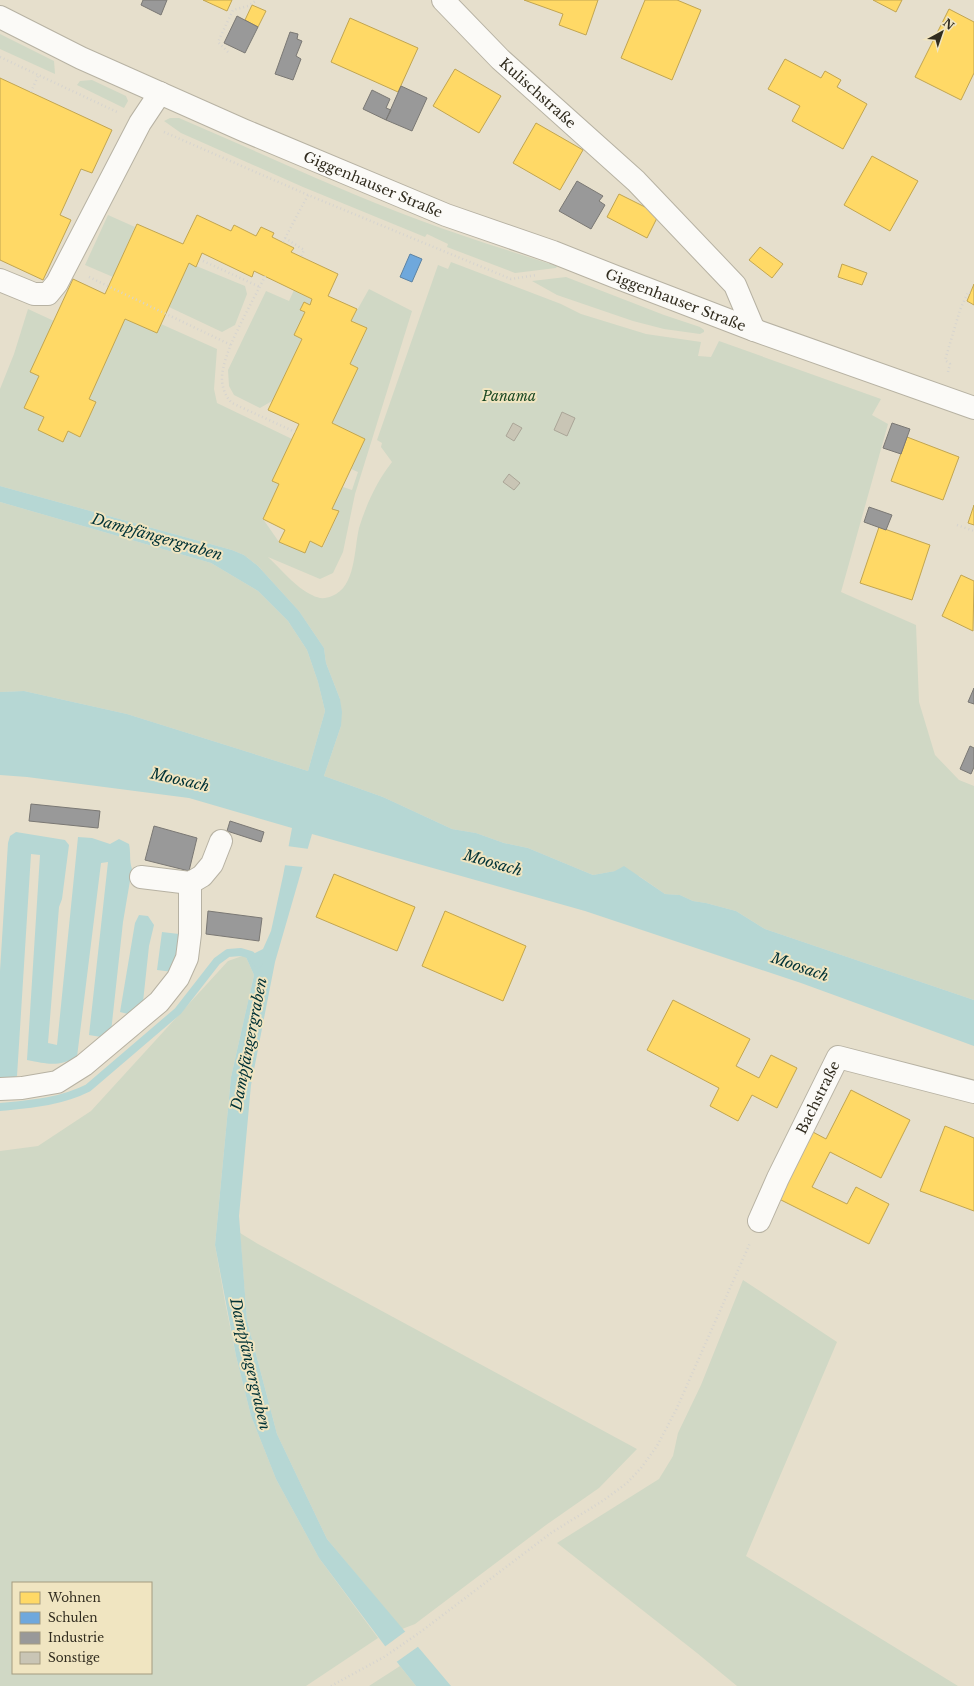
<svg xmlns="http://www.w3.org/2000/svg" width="974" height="1686" font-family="'Libre Baskerville',serif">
  <rect width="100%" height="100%" fill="#e6dfcc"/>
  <path fill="#d0d8c5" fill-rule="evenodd" d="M0,34L54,61L55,74L0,49Z
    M92,80L126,96L128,101L124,108L77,85L80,81Z
    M170,118H179C259,152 337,189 419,220C464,237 510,251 557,266L556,268L515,273L447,247L448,244L427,234L425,237L303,187L181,133L164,121Z
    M108,215L135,227L113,277L85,265Z
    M451,262L561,304L581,314L646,334L701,342L698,356L711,357L719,341L881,399L872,415L888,424L841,592L916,625L919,702L935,755L959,780L974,786V1000L765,929L736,911L706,903L693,901L680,895L665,894L639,876L615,871L593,875L528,848L504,843L476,833L452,829L383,797L324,776L341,726L340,699L326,663L324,648L299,611L258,566L244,555L232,550L0,486V389L14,354L28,309L54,321L30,372L39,376L24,408L44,417L38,430L68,431L80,436L96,403L89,399L125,319L157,333L161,324L217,349L214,389L217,403L292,439L273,481L279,484L263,519L279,542L305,553L310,541L323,547L339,512L332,509L343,487L352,490L358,472L351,469L365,439L332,423L358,368L350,364L367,329L351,321L369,289L412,311L355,494L343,552L333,573L320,579L268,557C280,568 296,588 312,595C319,599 325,599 332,596C356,587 354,549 359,528C366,505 377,481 392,462L381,447L382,443L377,440L438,265L448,269Z
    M189,263L245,286L247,294L235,325L222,332L169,307Z
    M566,277L664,315L700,327L704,330V332L700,334L664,329L633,321L557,295L532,281Z
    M294,290L312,299L310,305L300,310L305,312L294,335L302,339L272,401L260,408L234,395L229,386L228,370L266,291L289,301Z
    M0,502L211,563L258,591L288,621L307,650L318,682L325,711L308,771L127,714L24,691L0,692Z
    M245,955L254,975L231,1077L215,1245L225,1302L236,1356L251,1416L276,1479L319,1558L378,1638L306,1686H0V1151L38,1146L91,1111L228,961ZM13,1583H151V1673H13Z
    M240,1233L258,1244L637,1449L599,1488L546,1525L415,1624L402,1629L327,1539L277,1434L247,1320Z
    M743,1280L837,1342L746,1556L958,1686H737L697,1653L557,1543L659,1479L673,1456L678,1433L701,1385Z
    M400,1666L416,1686H369Z"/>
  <path fill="#b6d7d4" d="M0,486L232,550L244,555L258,566L299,611L324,648L326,663L340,699L342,712L341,726L324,776L383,797L452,829L476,833L504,843L528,848L593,875L615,871L624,866L665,894L680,895L693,901L706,903L736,911L765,929L974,1000V1046L801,983L585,911L312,834L275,962L251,1085L239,1216L247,1320L277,1434L327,1539L451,1686H416L400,1666L319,1558L276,1479L251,1416L236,1356L215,1245L231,1077L254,975L245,955H251L263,949L271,931L283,876L292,828L189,798L27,777L0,775V692L24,691L127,714L308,771L325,711L318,682L307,650L288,621L258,591L211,563L0,502Z
    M16,832L65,840L69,845L62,899L59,907L48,1043L57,1045L78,837L92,838L110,844L119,839L129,844C131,852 129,860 132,869L123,922L111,1032L101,1037L89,1035L108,862L101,863L77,1057C58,1067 48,1064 27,1060L40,855L31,854L17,1076L8,1079L0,1077V971L8,843L10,836Z
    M139,915L148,916L154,925L149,946L143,1002L128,1014L120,1012L135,923Z
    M162,932L179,934L173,972L157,970Z"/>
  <path fill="#e6dfcc" d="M287,846L309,849L303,867L283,865Z
    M406,1631L419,1646L395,1663L383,1648Z"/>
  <path fill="#ffd966" stroke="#c1a551" d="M203,0H232L227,11Z
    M524,0H598L586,35L559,25L563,14Z
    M645,0H677L701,10L672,80L621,58Z
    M873,0H902L896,12Z
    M252,5L266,11L258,27L245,20Z
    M949,9L974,22V73L961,100L915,77Z
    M350,18L418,48L398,92L331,62Z
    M785,59L821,78L825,71L841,80L837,87L867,104L843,149L792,121L800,106L768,89Z
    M455,69L501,96L479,133L433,106Z
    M0,78L112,130L92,173L81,169L60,215L71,220L43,280L0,260Z
    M536,123L583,150L560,190L513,163Z
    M872,156L918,181L890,231L844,205Z
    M619,194L659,214L647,238L607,217Z
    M197,215L231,231L234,225L256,236L261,227L274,233L272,237L294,248L291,252L338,274L328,296L357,309L351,321L367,328L350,364L358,368L332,423L365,439L332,509L339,511L322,547L310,541L305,553L279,542L285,530L263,519L279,484L272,481L299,424L268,410L302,339L294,335L305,312L300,310L304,302L310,305L312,299L254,271L252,277L202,253L196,267L189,263L157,333L125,319L89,399L96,402L80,437L68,431L63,442L38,430L44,417L24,408L39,376L30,372L73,279L105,294L137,224L183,244Z
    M760,247L783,264L772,278L749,260Z
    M842,264L867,273L862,285L838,277Z
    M974,284V305L967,301Z
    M907,437L959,457L943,500L891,481Z
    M974,505V525L968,523Z
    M879,527L930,545L912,600L860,583Z
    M961,575L974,581L973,631L942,616Z
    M334,874L415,907L397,951L316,917Z
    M445,911L526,946L503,1001L422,966Z
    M673,1000L750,1039L736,1066L759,1078L771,1055L797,1068L777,1108L752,1095L738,1121L710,1106L719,1088L647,1050Z
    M851,1090L910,1120L881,1178L830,1152L812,1187L847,1204L856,1187L889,1204L869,1244L777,1198L811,1131L826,1139Z
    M945,1126L974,1138V1211L920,1191Z"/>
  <path fill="#6fa8dc" stroke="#5c83a3" d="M410,254L422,259L412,282L400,277Z"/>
  <path fill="#999" stroke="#7a7874" d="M143,0H167L161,15L141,5Z
    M237,16L258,27L245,53L224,43Z
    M290,32L298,34L297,39L302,41L296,56L301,59L293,80L275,74Z
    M401,86L427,98L412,131L386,120Z
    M372,90L390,99L386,108L391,110L386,120L363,109Z
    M577,181L603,196L599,201L605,205L591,229L559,211Z
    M892,423L910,429L901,454L883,448Z
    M869,507L892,515L886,530L864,522Z
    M974,688V704L968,702Z
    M970,746L974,748V767L971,774L960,769Z
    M31,804L100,811L98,828L29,821Z
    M230,821L264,832L261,842L227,831Z
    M154,826L197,838L189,871L145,860Z
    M208,911L262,918L259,941L206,934Z"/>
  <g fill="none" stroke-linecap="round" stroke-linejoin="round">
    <path stroke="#b6d7d4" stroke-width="8" d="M0,1107C31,1104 60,1102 88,1088L178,1011L217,961L228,953L241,952L251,955L258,964"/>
  </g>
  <path fill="#c9c5b5" stroke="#aaa597" d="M562,412L575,418L567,436L554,430Z
    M513,423L522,428L514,441L506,436Z
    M509,474L520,483L514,490L503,482Z"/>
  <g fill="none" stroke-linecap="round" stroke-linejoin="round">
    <defs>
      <g id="minor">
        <path id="s1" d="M443,0L500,59L636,181L735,285L754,330"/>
        <path d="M0,280L34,294H48L57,283L140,123L160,93"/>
        <path d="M141,877L190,883L202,876L212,864L221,841"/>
        <path d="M0,1089L22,1088L57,1082L84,1065L159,1002L178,978L187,958L190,934V883"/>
        <path id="s2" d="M759,1221L778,1178L838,1057L974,1092"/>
      </g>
      <g id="major">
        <path id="s3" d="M0,17L81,58L243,130L446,215L553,252L616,277L754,330L974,408"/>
      </g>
    </defs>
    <use href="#minor" stroke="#b7b2a3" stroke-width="24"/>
    <use href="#major" stroke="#b7b2a3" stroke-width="24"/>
    <path stroke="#d6d4cf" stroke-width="2.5" stroke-dasharray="1 3" stroke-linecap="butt" d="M228,52L218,42L233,10L248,6L257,0
      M0,57L117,112
      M31,92L38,76
      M164,132L308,195L511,279L537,275
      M285,238L304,250L301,257
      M283,242L308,195
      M203,261L260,287
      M265,276C253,302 220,355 222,381C223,390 226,397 232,403L295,432
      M89,277L231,345
      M948,372L950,364L945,360L960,310L968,292L970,293
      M957,525L974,531
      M331,1686L384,1657L419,1633L551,1533L604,1500L627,1483L641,1468L657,1446L676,1410L750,1243"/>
    <use href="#minor" stroke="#fbfaf7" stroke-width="22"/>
    <use href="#major" stroke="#fbfaf7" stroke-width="22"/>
  </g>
  <g text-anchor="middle" stroke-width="4" stroke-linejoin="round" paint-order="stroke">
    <g font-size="14" fill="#312c1f" stroke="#f0e5c1">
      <text dy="5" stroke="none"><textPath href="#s1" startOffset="133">Kulischstraße</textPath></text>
      <text dy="5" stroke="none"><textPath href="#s3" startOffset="409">Giggenhauser Straße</textPath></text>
      <text dy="5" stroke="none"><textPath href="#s3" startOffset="733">Giggenhauser Straße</textPath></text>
      <text dy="5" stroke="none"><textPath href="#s2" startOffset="137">Bachstraße</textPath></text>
    </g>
    <g font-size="14" font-style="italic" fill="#1b4923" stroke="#f0e5c1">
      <text x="509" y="401">Panama</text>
    </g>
    <g font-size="15" font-style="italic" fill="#003236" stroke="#f0e5c1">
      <text transform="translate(157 537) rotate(16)" y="5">Dampfängergraben</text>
      <text transform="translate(180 780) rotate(13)" y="5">Moosach</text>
      <text transform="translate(493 863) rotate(16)" y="5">Moosach</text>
      <text transform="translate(800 967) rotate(19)" y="5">Moosach</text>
      <text transform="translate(249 1044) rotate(-79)" y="5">Dampfängergraben</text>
      <text transform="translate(250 1364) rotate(77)" y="5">Dampfängergraben</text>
    </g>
  </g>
  <rect x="12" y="1582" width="140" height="92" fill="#f0e5c1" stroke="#a49b80"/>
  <rect x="20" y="1592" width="20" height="12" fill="#ffd966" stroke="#a49b80"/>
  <text x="48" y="1602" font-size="12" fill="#312c1f">Wohnen</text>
  <rect x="20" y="1612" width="20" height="12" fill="#6fa8dc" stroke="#a49b80"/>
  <text x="48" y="1622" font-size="12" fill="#312c1f">Schulen</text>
  <rect x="20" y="1632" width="20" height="12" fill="#999999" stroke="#a49b80"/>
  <text x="48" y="1642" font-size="12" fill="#312c1f">Industrie</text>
  <rect x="20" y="1652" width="20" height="12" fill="#c9c5b5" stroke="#a49b80"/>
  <text x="48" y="1662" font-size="12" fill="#312c1f">Sonstige</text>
  <g transform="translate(942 32) rotate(40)" stroke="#f0e5c1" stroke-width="3" paint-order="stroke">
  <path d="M0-3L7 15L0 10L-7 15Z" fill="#312c1f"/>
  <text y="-6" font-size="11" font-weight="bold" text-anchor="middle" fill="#312c1f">N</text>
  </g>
</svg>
